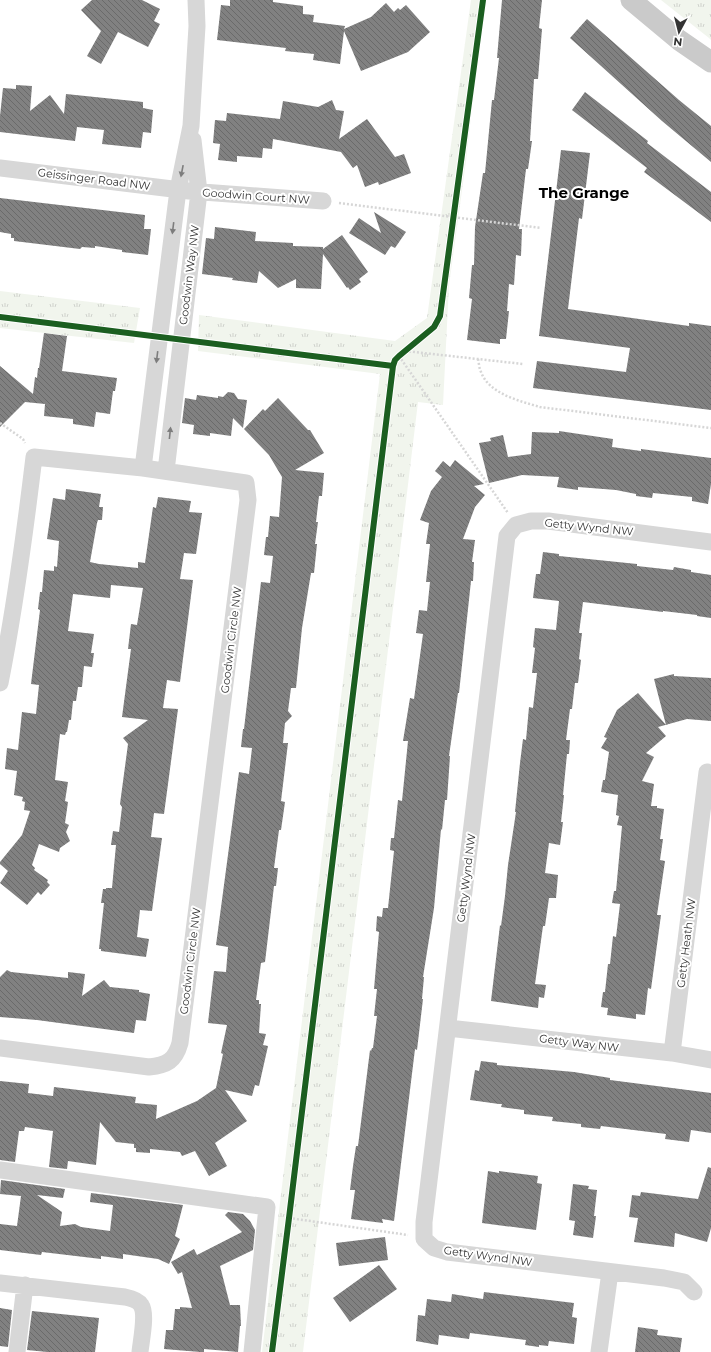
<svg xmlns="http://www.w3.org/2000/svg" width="711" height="1352" font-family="Montserrat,sans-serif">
  <defs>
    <pattern id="grass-tufts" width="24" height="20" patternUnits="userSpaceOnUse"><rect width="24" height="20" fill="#f1f5ed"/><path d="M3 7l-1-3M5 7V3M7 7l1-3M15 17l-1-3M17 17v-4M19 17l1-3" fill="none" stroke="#cfd2cc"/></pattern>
    <pattern id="building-back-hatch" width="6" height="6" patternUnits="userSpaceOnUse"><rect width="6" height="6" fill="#818181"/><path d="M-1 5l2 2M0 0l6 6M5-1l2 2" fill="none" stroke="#6a6a6a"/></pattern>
  </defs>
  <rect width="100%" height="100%" fill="#fff"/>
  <path fill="url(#grass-tufts)" d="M471,0H484L466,161L449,285L443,405L418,402L303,1352H262L380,374L198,351L199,315L395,341L427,318Z
    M661,0H711V40L709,38Z
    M0,291L140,308L134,343L0,328Z"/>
  <path fill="url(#building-back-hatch)" d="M92,0H142L160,9L154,21L160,24L148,47L118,32L101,64L87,56L101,31L81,10Z
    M230,0H273V2L303,6V14L314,15L313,22L345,26L344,29L371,17L386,3L394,12L398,8L400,10L406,5L430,32L408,52L361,71L344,31L340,64L313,60L314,54L285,51L286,48L217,40L221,5L230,6Z
    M502,0H542L539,28L542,29L538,79H534L530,141H532L528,169H526L519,229H522L521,256L516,255L514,285L509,284L507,311H509L506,339H500V344L467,340L472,299L469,298L472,265H474L475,227L483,173H485L492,100H494L499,58H497Z
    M587,19L679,100L711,126V162L662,121L570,38Z
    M16,85L32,86L30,111L50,95L64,114L66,94L143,102V108L153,110L151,133L143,132L141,148L102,144L104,130L77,127L75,141L0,132V116L3,88L16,89Z
    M585,92L648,141L647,143L711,192V222L644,172L647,168L572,110Z
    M332,100L336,110L344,111L339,139L367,119L395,157L404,154L411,173L379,185L378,182L365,187L357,165L353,168L341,152L273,139L272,149L263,148L262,158L237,156V162L218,160L220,144L213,143L215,120L226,121L227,113L280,119L283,101L318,107Z
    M561,150L590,153L582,219L579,218L568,309L689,326V323L711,326V410L533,388L537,361L626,372L630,348L539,336Z
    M0,198L145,215L144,229H151L148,255L122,252V250L95,246V248L82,247L80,249L14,241V238H11V234L0,232Z
    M374,212L406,232L395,248L391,246L385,255L349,233L359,218L381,233Z
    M215,227L256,232L255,241L293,243V246L323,247V249L342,235L368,272L359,279L361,282L350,290L348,287L347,288L323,254L321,289L296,288V279L278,288L259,271L257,283L232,280L233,278L202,274L206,238L214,239Z
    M44,333L67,336L62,371L117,378L115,391H113L110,414L96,412L94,427L73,424V419L44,416L45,404L25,402L0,427V366L33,394L35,377L37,378L38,368H39Z
    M228,392L234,393L238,399L247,400L243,428L233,418L231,436L210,433V436L193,434L194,425L182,423L185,398L196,400L197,395L218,398V396L223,397Z
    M278,398L308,430H310L324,453L295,470L324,473L322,496H319L316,522H318L315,544H317L314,573H311L302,628L296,688H291L288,711L292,716L285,723L283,743H288L281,801L285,802L281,830H279L274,868H278L276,886H274L265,962L261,963L256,1000H259V1004H261L259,1033L266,1034L263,1045L268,1046L259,1086L255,1085L252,1096L225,1090L247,1121L215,1143L227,1166L209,1176L195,1151L182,1156L180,1152L150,1149V1153L136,1152V1148H134V1144L116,1142L100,1122L96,1165L68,1161L67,1169L49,1167L53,1131L25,1127L24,1131H19L15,1162L0,1160V1081L29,1084L28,1093L53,1096L54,1087L136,1097L135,1103L157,1105L156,1119L197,1101L216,1088L223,1054L221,1053L227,1025L208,1023L214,971L226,972L228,947L216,945L239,772L249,774L252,748L241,747L243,729H244L261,582L270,583L273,556L264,555L266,537H268L270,516L279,517L282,477L269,455L244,429L263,409L265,411Z
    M559,431L613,439L612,447L641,451V449L711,458V484L708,504L692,501V497L653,493L652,498L636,496V494L616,490L578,487V490L557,487L559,477L522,475L489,483L479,443L491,441L490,438L503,435L508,457L531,454L532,432L559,433Z
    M455,460L484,484L474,486L485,495L475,507L463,539L475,540L472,562H474L473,581H471L459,693H458L449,756H450L447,800H445L442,830L441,829L434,908L423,977H424L422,999H423L417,1050L415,1049L394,1221L382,1219L383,1223L351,1219L355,1190H350L353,1166L356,1146H358L370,1050L371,1051L372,1048H373L377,1016H374L377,989H374L379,932L376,931L377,916L382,917L383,908H388L394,851L390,850L391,838H394L398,800L402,801L408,741H403L410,698L414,699L423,634L416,633L419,610L427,611L430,582H426L430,544H426L429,523L420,520L431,491L442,477L435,471L443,461L450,467Z
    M66,489L101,494L99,507H103L102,520H98L97,523L90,562L99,564L138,568V562L145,563L153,507L156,508L158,497L191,501L189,512L202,513L196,554L184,553L180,579L193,580L180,682L167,680L163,708L178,709L164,814L154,813L151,837L162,838L152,911L140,910L137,937L149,939L146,957L101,951V949H99L104,903H101L103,889H106V888H112L116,845H111L113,831L119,832L122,807L120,804L128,744L123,738L148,720L122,717L131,649H128L131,624L137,625L143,588L111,585L110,598L73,594L68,631L94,634L91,653H94L92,667L84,666L82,687H78L76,701H73L71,720H69L67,732H66L65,735L60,734L55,780L68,782L65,801L68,802L65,823L69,825L66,832L70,841L60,848L59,852L39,844L32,865L35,868L34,870L48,880L47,882L50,885L41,895L38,892L27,905L0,883L8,871L0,864V862L22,835L30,811L24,810L25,802L22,801L23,797L14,795L17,771L5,769L7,748L18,750L22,712L36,714L39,685L31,684L40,610L38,609L40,592H42L44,570L54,571V566L57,567L59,541L47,539L53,498L65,500Z
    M543,552L559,554V556L637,564V566L673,570L674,567L691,570V572L711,575V618L697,616V615L663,611V612L583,602L579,633H582L579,659L581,660L578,683H575L572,709H570L566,740H570L569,754H567L563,795H564L561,822H563L560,845L549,843L545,873L558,875L556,898H549L545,926H543L535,984L546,985L544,998L539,997L538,1008L491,1001L500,925L501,926L505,896L508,865L516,812H515L520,763L523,739L526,740L529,707L533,708L537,673H532L535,648L533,647L535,628L556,630L559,601L533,598L536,574H540Z
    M674,674V676L711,678V721L687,719L658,727L666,736L646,753L654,757L642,781L654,784L651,806H657V808L664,809L660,839H663L660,860L665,861L657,915H661L651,989L648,988L645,1015L636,1014V1019L607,1015L608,1008L601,1007L603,992H605L608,964H610L613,936L616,937L620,904L612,903L614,891H616L622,826L617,825L619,816L616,815L618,795L601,792L603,780H605L609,752L601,748L607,738L604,737L617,710L638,693L666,725L654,679Z
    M7,970L11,972L68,978V972L85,974L82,996L104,980L110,987L139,990V992L150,994L146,1021L136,1020L134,1033L37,1020L0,1017V977Z
    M481,1061L497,1063V1065L574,1072L610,1078V1080L711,1093V1133L691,1130L689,1142L665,1139L666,1134L601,1126L600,1129L581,1127V1124L552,1121L553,1117L524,1114V1110L501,1107L502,1104H499L470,1100L475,1070L479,1071Z
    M708,1167L711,1168V1228L707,1242L675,1233L674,1247L634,1242L638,1218L629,1217L632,1195L640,1196L641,1192L698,1199Z
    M488,1171L499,1173V1171L538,1176L537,1183L542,1184L536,1230L482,1223Z
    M1,1180L65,1189L63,1198L37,1195L62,1212L60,1226L75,1224L81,1227L110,1231L113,1205L90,1202L91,1193L183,1205L175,1236L180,1239L169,1264L158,1259L123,1254V1259L101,1256V1259L42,1252L41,1255L0,1250V1224L17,1226L21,1196L0,1194Z
    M573,1184L589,1186L588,1189L597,1190L594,1216H596L593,1238L573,1235L575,1221L569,1220Z
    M228,1212L243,1214L250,1221L255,1230L253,1250L220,1266L230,1305H240L241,1326H240L238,1352L204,1349V1352H200L164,1349L166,1330H173L175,1309H180V1307L192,1308L182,1272L178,1274L171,1262L194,1249L197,1255L242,1232L225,1215Z
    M385,1237L388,1260L339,1266L336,1243Z
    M379,1265L397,1289L350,1322L333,1298Z
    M484,1292L574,1303L572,1317L577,1318L574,1344L549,1341L548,1346L539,1345V1347L525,1345L526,1340L470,1333L469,1339L439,1335L438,1345L416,1341L418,1315L425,1316L427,1299L451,1302L452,1294L483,1299Z
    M0,1308L12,1310L8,1347L0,1346Z
    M32,1311L99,1318L95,1352H47L27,1350Z
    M638,1327L658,1330L657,1335L682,1338L680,1352H635Z"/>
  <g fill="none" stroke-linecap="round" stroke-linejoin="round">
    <path stroke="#d6d6d6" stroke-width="2.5" stroke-dasharray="2 2" stroke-linecap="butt" d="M339,203L541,228
      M405,351L523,364
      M399,356L508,513
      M478,359C479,363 479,368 481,372C489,394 520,401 540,407L711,428
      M0,423L23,439L25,443
      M289,1218L408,1235"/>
    <path stroke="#d7d7d7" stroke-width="17" d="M0,168L189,191L323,201
      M143,468L178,190L191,126L197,26L196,0
      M166,471L199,192L193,140
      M0,683C15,608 25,532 34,457L143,468L246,483L248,500L180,1043C175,1061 167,1065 149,1067L0,1048
      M448,1028L672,1053L711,1060
      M672,1053L707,772
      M0,1170L267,1207L252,1352
      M0,1283L125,1297C130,1298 138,1300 141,1305C147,1314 141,1341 140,1352
      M694,1292L684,1282L664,1278L447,1252L434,1248L424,1239V1222L507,536L516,525L531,521H548L711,542
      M17,1352L25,1285
      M599,1352L610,1272"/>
    <path stroke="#cacaca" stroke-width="21" d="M631,0L679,40L711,62"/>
    <defs>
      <path id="cycleway" d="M0,317L393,366
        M272,1352L289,1218L393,366L395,360L399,356L434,327L440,316L483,0"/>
    </defs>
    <use href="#cycleway" stroke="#fff" stroke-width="8"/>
    <use href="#cycleway" stroke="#1b5e20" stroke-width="6"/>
  </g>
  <defs><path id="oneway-solid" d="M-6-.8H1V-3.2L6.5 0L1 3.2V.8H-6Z"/></defs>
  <g fill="#7d7d7d">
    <use href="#oneway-solid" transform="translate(182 171) rotate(101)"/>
    <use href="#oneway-solid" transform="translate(173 228) rotate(97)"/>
    <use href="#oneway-solid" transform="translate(157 357) rotate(97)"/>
    <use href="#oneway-solid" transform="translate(170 433) rotate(-84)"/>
  </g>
  <g text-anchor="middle" stroke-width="4" stroke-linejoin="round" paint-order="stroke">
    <g font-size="11" fill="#333" stroke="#fff">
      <text transform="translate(94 179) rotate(7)" y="4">Geissinger Road NW</text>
      <text transform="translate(256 196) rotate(4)" y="4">Goodwin Court NW</text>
      <text transform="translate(189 275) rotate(-83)" y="4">Goodwin Way NW</text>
      <text transform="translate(589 527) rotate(6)" y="4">Getty Wynd NW</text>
      <text transform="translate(231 640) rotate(-83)" y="4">Goodwin Circle NW</text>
      <text transform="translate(466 878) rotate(-83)" y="4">Getty Wynd NW</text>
      <text transform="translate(686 943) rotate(-83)" y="4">Getty Heath NW</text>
      <text transform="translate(190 961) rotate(-83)" y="4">Goodwin Circle NW</text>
      <text transform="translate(579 1043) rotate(7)" y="4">Getty Way NW</text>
      <text transform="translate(488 1256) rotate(8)" y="4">Getty Wynd NW</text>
    </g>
    <g font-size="15" font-weight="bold" fill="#000" stroke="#fff">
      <text x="584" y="198">The Grange</text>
    </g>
  </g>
  <g transform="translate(679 32) rotate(187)" stroke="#ffffff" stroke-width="3" paint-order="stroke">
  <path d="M0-3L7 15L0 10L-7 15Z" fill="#333333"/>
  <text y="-6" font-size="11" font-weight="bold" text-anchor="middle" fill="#333333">N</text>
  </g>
</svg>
